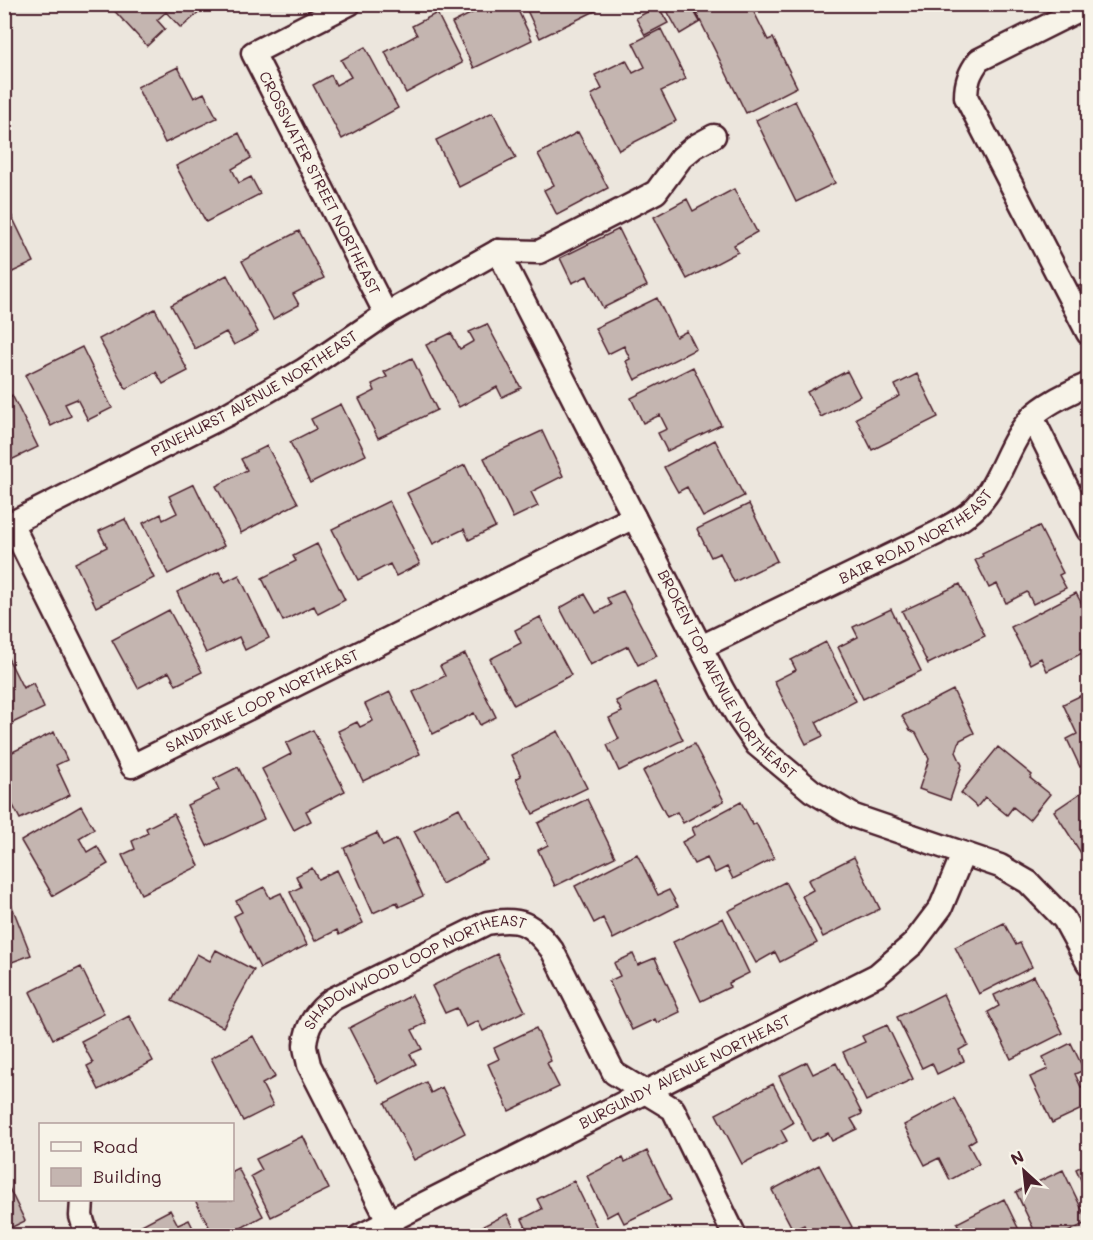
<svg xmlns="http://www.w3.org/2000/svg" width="1093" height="1240" font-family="Mali,sans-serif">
  <rect width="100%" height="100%" fill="#ece6dd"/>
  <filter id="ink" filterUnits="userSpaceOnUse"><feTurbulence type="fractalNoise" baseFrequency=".0167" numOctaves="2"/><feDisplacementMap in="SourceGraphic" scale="12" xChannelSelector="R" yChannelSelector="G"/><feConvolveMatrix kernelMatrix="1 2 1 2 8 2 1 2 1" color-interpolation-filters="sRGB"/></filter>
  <g filter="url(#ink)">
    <path fill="#c4b5b0" stroke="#4a1f2b" stroke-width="1.5" d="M108,4H197L202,10L181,28L166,12L157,20L165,29L147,46Z
      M483,4H515L532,40L474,68L452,23L484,7Z
      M524,4H595L597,10L540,38Z
      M670,4H690L700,22L680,34L665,7Z
      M692,4H750L768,40L773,38L797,87L746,113Z
      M658,6L668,23L645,35L636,18Z
      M437,13L462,63L406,93L385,52L417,35L412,26Z
      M661,29L686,79L661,91L676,121L619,150L591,95L602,89L595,75L626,60L633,73L645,67L633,43Z
      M365,47L398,108L342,139L313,85L331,75L336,85L351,77L341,60Z
      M178,67L194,98L204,93L217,118L165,143L137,87Z
      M795,101L835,183L796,202L756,120Z
      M493,112L516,158L459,187L436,140Z
      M578,132L608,188L557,215L544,190L554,185L538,154Z
      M239,133L251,158L232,169L239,183L251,177L260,194L206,222L176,166Z
      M734,189L757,232L734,245L738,252L687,279L654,217L687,199L693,211Z
      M4,200L34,262L4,276Z
      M619,229L647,286L603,308L587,276L572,283L560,258Z
      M299,231L324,278L293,294L299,305L273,319L242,261Z
      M227,275L258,332L234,345L226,332L195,349L171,305Z
      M1088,282V309L1077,287Z
      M657,298L676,337L687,331L696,349L635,380L626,361L630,359L624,346L608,354L595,328Z
      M155,309L188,371L163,384L156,372L126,389L99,339Z
      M487,324L521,388L502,397L497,387L459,407L426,345L451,333L460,349L474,341L469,332Z
      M82,347L112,408L88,420L77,399L65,404L71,416L51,426L25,375Z
      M412,358L437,410L378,438L359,399L375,391L372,384L387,377L384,372Z
      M693,367L721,425L667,451L658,433L667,429L660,415L643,423L631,398Z
      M847,371L860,396L821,417L807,392Z
      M917,374L938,417L872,450L856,418L900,396L895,385Z
      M12,395L38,447L11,460L8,455L4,457V399Z
      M341,404L366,455L310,483L290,442L316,429L311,419Z
      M542,431L563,476L531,492L538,506L513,518L484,458Z
      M715,440L744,496L703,517L687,487L678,492L664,467Z
      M267,446L298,503L241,533L216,486L247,470L241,459Z
      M465,465L495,527L469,540L464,529L433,544L407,493Z
      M194,484L224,546L168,574L143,523L161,514L163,520L177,513L169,496Z
      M389,501L420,564L396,576L390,564L358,580L332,529Z
      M749,504L777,561L734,582L720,553L711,557L697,529Z
      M125,519L154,578L96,607L75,563L107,547L99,531Z
      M1039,526L1063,573L1059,575L1066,588L1033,604L1027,592L1006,603L997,584L989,588L975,560L983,556L982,554Z
      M317,544L345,600L318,614L314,606L283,621L262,578L296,561L293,556Z
      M219,572L225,582L239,575L269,638L245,650L239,637L206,653L177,592Z
      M960,584L985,636L928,664L902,611Z
      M623,591L657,656L638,665L628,646L590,665L560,608L585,594L596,613L611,605L607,598Z
      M1076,593L1084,608L1087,606L1088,609V623L1086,624L1088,628V650L1047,671L1041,658L1030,664L1011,627Z
      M891,609L921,671L863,699L838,647L858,637L853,627Z
      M169,610L202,672L176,685L169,672L138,688L112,640Z
      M540,617L571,675L514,705L490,659L521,643L515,630Z
      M826,642L856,701L816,722L823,736L806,744L774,681L796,670L791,660Z
      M465,654L496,717L480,725L474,713L433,734L413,692L445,676L440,666Z
      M7,656L23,688L33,683L44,708L4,727V657Z
      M655,682L683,740L619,771L607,745L619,739L609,718L622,712L616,701Z
      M953,690L974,733L960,740L956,752L962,765L950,800L919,789L929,759L916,733L910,730L902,716Z
      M390,692L420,754L363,781L338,731L357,722L360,727L373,721L365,704Z
      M1088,692V763L1080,767L1067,739L1077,734L1063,704Z
      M313,730L345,791L306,811L311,821L294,830L262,769L291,754L286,743Z
      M558,731L587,788L533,814L516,779L521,776L511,755Z
      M54,732L67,760L56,765L70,795L20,819L4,788V756Z
      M694,744L724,801L683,823L677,812L667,817L643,771Z
      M998,747L1032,775L1030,778L1050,794L1029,820L1013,807L1007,815L985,797L977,807L961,793Z
      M238,767L264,819L207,846L187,805L219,790L214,779Z
      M1088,788V864L1054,811Z
      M587,799L615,857L555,886L538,850L548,845L538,823Z
      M741,802L753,825L756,823L774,858L733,879L727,867L715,873L707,858L694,864L682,842L695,835L692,828Z
      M81,806L94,829L79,838L87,852L97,846L108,864L53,896L21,841Z
      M459,808L487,860L442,884L414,831Z
      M174,814L199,866L141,894L122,855L135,849L132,841L148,833L146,828Z
      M377,833L383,846L397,839L423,896L399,907L397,902L373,913L344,848Z
      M637,854L658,895L669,890L678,906L613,939L603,918L594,923L575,886Z
      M854,857L880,909L823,937L802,896L813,890L808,880Z
      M312,868L318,879L337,870L363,923L339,935L337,930L315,941L290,892L301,887L296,876Z
      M785,882L817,943L780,962L775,952L756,963L728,911Z
      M4,886L31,955L4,965Z
      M264,887L270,898L281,893L307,945L260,968L234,916L242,912L236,901Z
      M723,918L749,973L729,983L730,987L701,1001L673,942Z
      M1004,923L1016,945L1020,943L1032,967L979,994L955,947Z
      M216,950L254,970L223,1027L172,1001L197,954L210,961Z
      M497,954L525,1011L483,1031L478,1021L466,1027L457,1008L445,1013L432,986Z
      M633,954L638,965L655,958L680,1012L657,1023L655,1019L632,1030L609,981L620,976L614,963Z
      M81,967L104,1014L53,1039L30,992Z
      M1034,976L1063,1033L1011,1059L988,1012L999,1006L994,995Z
      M943,994L968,1045L959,1050L964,1061L937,1074L932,1063L922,1068L897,1017Z
      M412,995L426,1023L412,1030L422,1049L410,1054L416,1064L378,1084L349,1028Z
      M129,1016L153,1061L99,1090L87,1066L93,1063L81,1041Z
      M887,1025L913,1079L866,1101L843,1052L865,1042L862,1036Z
      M536,1028L551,1061L547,1063L559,1087L509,1111L488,1064L499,1059L494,1048Z
      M253,1036L275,1077L262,1084L273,1106L243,1121L211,1058Z
      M1071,1043L1084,1070L1075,1074L1081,1087L1088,1084V1106L1052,1123L1030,1077L1048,1069L1043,1057Z
      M807,1062L813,1074L836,1063L862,1114L851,1119L857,1129L832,1141L828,1133L811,1141L779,1076Z
      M426,1082L431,1093L442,1087L465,1133L414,1160L385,1103Z
      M773,1084L793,1123L781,1130L787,1141L742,1164L716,1114Z
      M954,1098L976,1139L968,1144L979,1164L950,1180L939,1158L925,1165L904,1125Z
      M303,1136L329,1189L271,1217L251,1176L262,1170L256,1159Z
      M647,1151L671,1200L624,1223L618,1211L607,1217L587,1176L623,1158L625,1162Z
      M1088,1163V1195L1076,1169Z
      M819,1165L852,1227L836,1236H809L804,1225L793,1230L772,1190Z
      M238,1168L263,1216L241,1228L244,1233L238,1236H214L195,1200H232V1171Z
      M1063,1170L1088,1222L1060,1236H1037L1016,1192Z
      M574,1181L601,1236H530L522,1219L542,1209L537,1199Z
      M7,1184L25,1221L4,1231V1185Z
      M1004,1199L1022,1236H963L957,1223Z
      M170,1210L178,1225L189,1220L197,1236H135L132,1230Z
      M507,1214L518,1236H483L479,1228Z"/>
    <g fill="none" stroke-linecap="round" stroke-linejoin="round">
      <defs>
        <g id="street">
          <path id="s1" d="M349,4L253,53L386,314"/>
          <path d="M1073,13L979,60C970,72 966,82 966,97L1088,333"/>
          <path id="s2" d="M498,251L722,689L739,719L757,745L812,791L854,816L1000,866L1028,882L1064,919L1088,963"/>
          <path d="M498,251L539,252L639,201L656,192L681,158L694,147L714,136"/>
          <path d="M1032,417L1088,530"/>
          <path id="s3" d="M11,523L132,766L634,517"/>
          <path id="s4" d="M4,527L228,414L304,370L386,314L498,251"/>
          <path id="s5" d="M701,647L937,533C951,525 968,517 979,504C1002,479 1008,442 1032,417C1047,402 1070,393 1088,384"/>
          <path d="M82,1200L81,1216L87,1236"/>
          <path id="s6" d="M360,1236L877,975L913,944L941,907L963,854"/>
          <path id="s7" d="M396,1236L309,1065C308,1058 305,1051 305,1045C306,1025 319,1009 333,999L487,923C521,917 531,923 552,950L614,1073L673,1109L735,1236"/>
        </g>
      </defs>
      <use href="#street" stroke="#4a1f2b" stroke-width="27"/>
      <use href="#street" stroke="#f7f3e8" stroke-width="22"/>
    </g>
  </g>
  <g text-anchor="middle" stroke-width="6" stroke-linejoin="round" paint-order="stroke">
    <g font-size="15" fill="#4a1f2b" stroke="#f7f3e8">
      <text dy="5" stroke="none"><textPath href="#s1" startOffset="254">CROSSWATER STREET NORTHEAST</textPath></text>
      <text dy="5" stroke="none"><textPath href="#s4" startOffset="284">PINEHURST AVENUE NORTHEAST</textPath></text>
      <text dy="5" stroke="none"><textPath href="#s5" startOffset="242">BAIR ROAD NORTHEAST</textPath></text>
      <text dy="5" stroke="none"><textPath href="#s2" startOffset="483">BROKEN TOP AVENUE NORTHEAST</textPath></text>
      <text dy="5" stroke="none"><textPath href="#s3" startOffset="417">SANDPINE LOOP NORTHEAST</textPath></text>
      <text dy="5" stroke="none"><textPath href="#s7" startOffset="354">SHADOWWOOD LOOP NORTHEAST</textPath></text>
      <text dy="5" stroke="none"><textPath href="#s6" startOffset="364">BURGUNDY AVENUE NORTHEAST</textPath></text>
    </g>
  </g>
  <rect width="1093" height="1240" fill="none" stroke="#f7f3e8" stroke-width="24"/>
  <rect x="12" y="12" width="1069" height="1216" fill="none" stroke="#4a1f2b" stroke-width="2" filter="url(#ink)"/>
  <rect x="39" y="1123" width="195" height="78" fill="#f7f3e8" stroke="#b29e9c" stroke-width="1.5"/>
  <rect x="51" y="1142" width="30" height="9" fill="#f7f3e8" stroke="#b29e9c" stroke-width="1.5"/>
  <text x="93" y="1153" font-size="18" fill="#4a1f2b">Road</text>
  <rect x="51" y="1168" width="30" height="18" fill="#c4b5b0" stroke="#b29e9c" stroke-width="1.5"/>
  <text x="93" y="1183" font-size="18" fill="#4a1f2b">Building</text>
  <g transform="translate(1024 1171) rotate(333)" stroke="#f7f3e8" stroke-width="4.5" paint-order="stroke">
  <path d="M0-4.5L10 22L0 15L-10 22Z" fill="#4a1f2b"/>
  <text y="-9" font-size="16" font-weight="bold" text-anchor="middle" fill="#4a1f2b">N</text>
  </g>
</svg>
